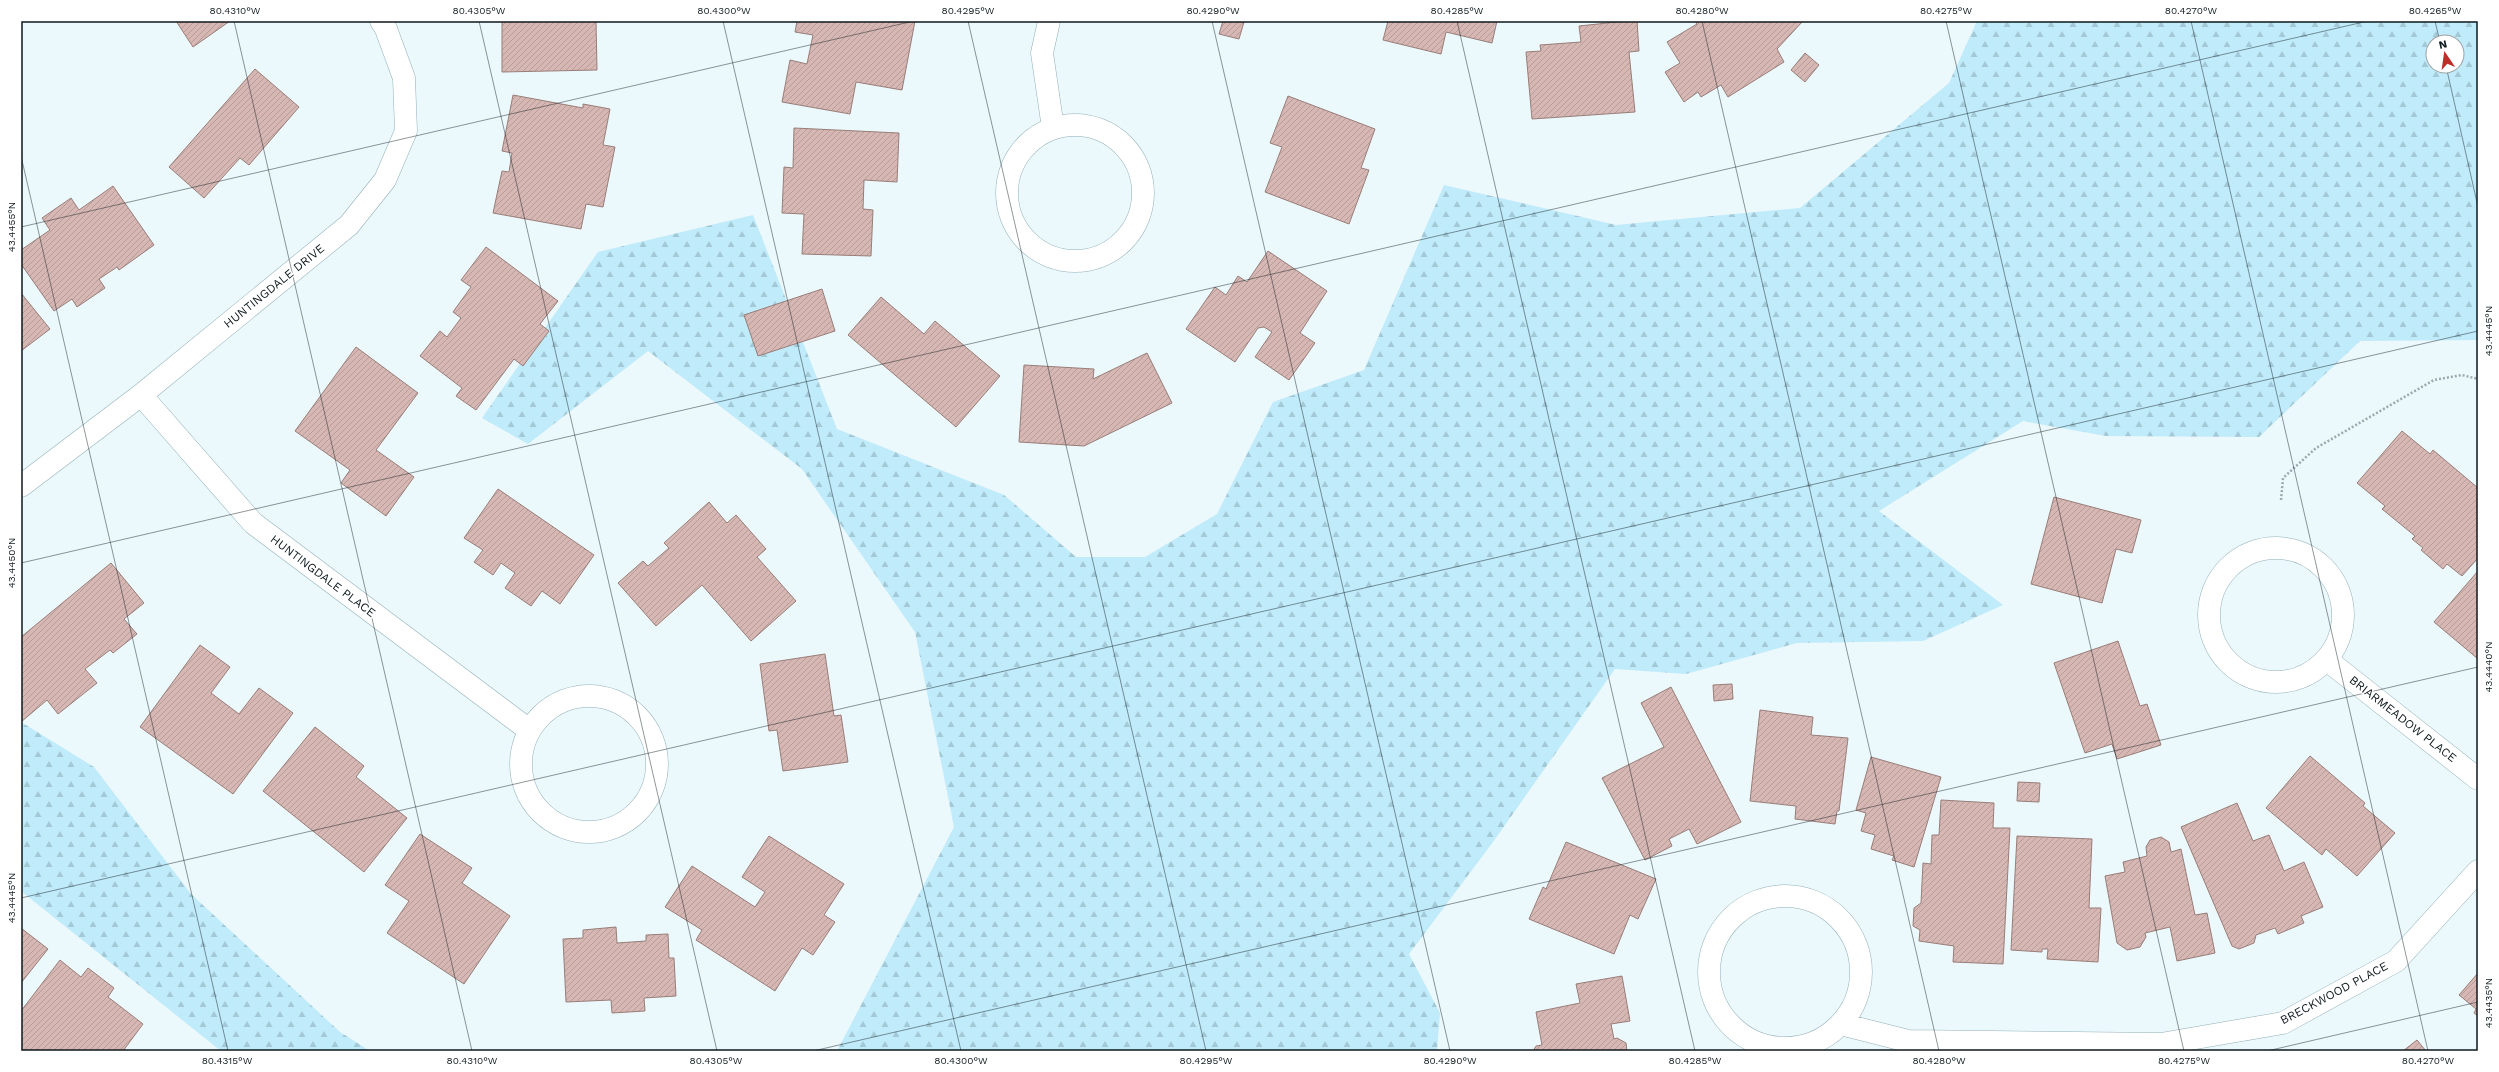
<svg xmlns="http://www.w3.org/2000/svg" width="2499" height="1072" font-family="'Work Sans',sans-serif">
  <defs>
    <pattern id="forest-firs" width="22" height="20" patternUnits="userSpaceOnUse"><rect width="22" height="20" fill="#c0ebfa"/><path d="M5 1l3.5 6h-7zM16 11l3.5 6h-7z" fill="#a4c9d6"/></pattern>
    <pattern id="building-hatch" width="6" height="6" patternUnits="userSpaceOnUse"><rect width="6" height="6" fill="#d6b7b3"/><path d="M-1 1l2-2M0 6l6-6M5 7l2-2" fill="none" stroke="#b69d9a"/></pattern>
  </defs>
  <rect width="100%" height="100%" fill="#ebf8fc"/>
  <path fill="url(#forest-firs)" fill-rule="evenodd" d="M1977,21H2478V340L2360,341L2259,437L2106,436L2023,421L1879,511L2003,605L1923,641L1797,643L1686,674L1615,669L1493,842L1409,954L1440,1013L1437,1051H837L954,827L915,632L802,469L648,351L528,444L482,418L598,252L753,215L837,429L1004,495L1076,557H1145L1217,514L1273,402L1364,370L1444,185L1616,225L1800,208L1949,83ZM2433,42H2457V66H2433Z
    M21,722L94,767L191,894L340,1032L370,1051H221L21,891Z"/>
  <path fill="url(#building-hatch)" stroke="#997d78" d="M176,21H230L193,47Z
    M502,21H596L597,70L502,72Z
    M797,21H915L902,90L856,82L850,114L782,102L790,60L807,64L813,35L795,32Z
    M1223,21L1244,22L1239,39L1219,34Z
    M1388,21H1497L1492,43L1446,32L1441,54L1383,40Z
    M1626,21H1637L1639,51L1629,52L1635,112L1532,119L1526,52L1541,51L1540,45L1581,42L1579,26Z
    M1695,21H1803L1777,49L1784,62L1728,97L1721,85L1701,97L1698,92L1684,102L1665,72L1680,63L1667,42L1697,24Z
    M1805,53L1819,65L1805,82L1791,70Z
    M255,69L299,107L249,165L240,158L204,198L169,167Z
    M513,95L583,108V104L610,109L603,145L615,147L603,207L586,204L581,229L493,213L502,171L509,172L512,153L502,151Z
    M1288,96L1375,129L1361,168L1369,170L1349,224L1265,192L1282,147L1270,143Z
    M794,128L899,133L897,182L864,180L863,209L873,210L871,256L802,254L804,214L782,213L784,167L793,168Z
    M113,186L154,245L119,270L117,267L99,279L105,288L77,307L72,299L54,311L21,264V250L50,230L42,218L71,198L79,210Z
    M486,247L558,301L540,324L549,331L523,366L514,359L476,410L456,396L462,388L420,356L440,331L447,337L461,318L453,312L471,287L461,280Z
    M1268,251L1327,291L1300,333L1315,343L1289,380L1255,357L1272,332L1264,327L1258,328L1235,362L1186,329L1215,287L1226,295L1238,276L1247,282Z
    M822,289L835,331L758,356L744,315Z
    M21,293L50,329L21,351Z
    M881,297L924,334L935,321L1000,376L956,427L848,335Z
    M356,347L418,393L376,450L414,477L386,516L341,483L350,470L295,431Z
    M1147,353L1172,403L1084,446L1019,442L1024,365L1094,369L1093,379Z
    M2402,431L2430,454L2433,450L2478,488V558L2462,576L2447,564L2443,569L2421,550L2423,548L2412,539L2415,536L2382,509L2385,506L2357,483Z
    M498,489L594,555L560,604L542,591L531,606L505,588L515,573L501,563L493,575L474,562L483,550L464,538Z
    M2054,497L2141,520L2132,553L2116,549L2102,603L2031,584Z
    M709,502L727,523L736,515L766,549L757,557L796,601L751,641L702,585L656,626L618,583L643,561L648,566L669,548L664,543Z
    M111,563L144,603L124,619L137,634L113,653L110,650L85,669L97,683L58,714L47,700L21,722V637Z
    M2478,571V659L2434,622Z
    M2118,641L2140,706L2147,704L2161,745L2117,759L2112,744L2085,753L2054,663Z
    M200,645L230,667L211,693L239,714L259,688L293,713L233,794L140,727Z
    M825,654L834,716L841,715L848,762L783,771L777,730L769,731L760,664Z
    M1732,684L1733,699L1714,701L1713,685Z
    M1671,687L1741,822L1697,844L1689,829L1669,839L1672,846L1645,860L1602,778L1664,747L1641,703Z
    M1760,710L1813,717L1811,735L1848,738L1839,811H1837L1835,824L1795,819L1796,806L1750,801Z
    M315,727L364,766L356,777L407,818L364,872L263,791Z
    M2310,756L2365,803L2363,806L2395,833L2357,876L2326,849L2322,855L2266,808Z
    M1871,757L1941,777L1914,867L1892,860L1894,856L1871,849L1875,835L1861,831L1866,813L1856,810Z
    M2018,782L2040,783L2039,802L2017,801Z
    M1941,800L1994,803L1993,828H2010L2003,964L1953,962L1954,946L1919,941L1920,930L1913,926L1914,908L1921,903L1923,863L1931,864L1932,835H1939Z
    M2237,803L2253,841L2269,835L2284,871L2304,862L2323,907L2301,916L2304,923L2278,934L2275,928L2256,935L2254,943L2239,949L2232,946L2181,827Z
    M420,834L472,868L462,883L510,916L464,984L387,933L409,901L385,885Z
    M769,836L844,884L824,915L835,922L813,955L802,948L775,991L696,940L702,930L665,907L692,866L755,907L765,892L742,877Z
    M2017,836L2092,839L2089,908H2101L2098,962L2047,959L2048,949H2042V952L2011,950Z
    M2161,837L2169,842L2171,852L2181,849L2195,915L2207,913L2215,953L2177,961L2170,927L2145,933L2146,937L2140,947L2127,950L2117,943L2105,876L2125,872L2123,862L2147,856L2146,847L2150,840Z
    M1566,842L1656,879L1638,919L1630,915L1614,954L1529,919L1543,887L1546,889Z
    M616,927L617,943L646,941V935L668,934L669,958H674L676,996L644,998L645,1011L612,1013L611,1000L566,1002L563,939L583,938V930Z
    M21,928L48,949L21,983Z
    M60,960L81,977L88,968L114,988L108,997L143,1024L123,1051L21,1050V1011Z
    M2478,973V1016L2474,1013L2476,1009L2459,995Z
    M1622,976L1630,1021L1611,1024L1614,1039L1617,1038L1626,1043L1627,1051H1533L1536,1046L1542,1045L1536,1012L1580,1003L1576,984Z
    M2417,1040L2426,1051H2403Z"/>
  <g fill="none" stroke-linecap="round" stroke-linejoin="round">
    <defs>
      <path id="street" d="M1049,21L1042,53L1053,128
        M1007 193a68 68 0 1 1 136 0a68 68 0 1 1-136 0Z
        M141,395L253,523L529,730
        M21,486L141,395L349,225L385,180L406,131L404,78L386,29L381,21
        M2209 615a67 67 0 1 1 134 0a67 67 0 1 1-134 0Z
        M2327,660L2478,779
        M521 764a68 68 0 1 1 136 0a68 68 0 1 1-136 0Z
        M1709 972a76 76 0 1 1 152 0a76 76 0 1 1-152 0Z
        M1841,1024L1908,1041L2161,1044L2283,1023L2396,961L2478,871"/>
    </defs>
    <use href="#street" stroke="#92b0b9" stroke-width="23"/>
    <path stroke="#9ca9ad" stroke-width="2.5" stroke-dasharray="2 2" stroke-linecap="butt" d="M2281,500L2283,478L2316,448L2434,380L2462,375L2478,379"/>
    <use href="#street" stroke="#fff" stroke-width="22"/>
  </g>
  <path fill="none" stroke="#0e191d" stroke-width="1" stroke-opacity="0.45" d="M234,21L472,1051M479,21L717,1051M723,21L961,1051M968,21L1206,1051M1212,21L1450,1051M1457,21L1695,1051M1702,21L1939,1051M1946,21L2184,1051M2191,21L2428,1051M2435,21L2440,42M2446,66L2478,207M21,156L228,1051M21,227L914,21M21,563L2368,21M21,898L2478,331M813,1051L2478,667M2267,1051L2478,1002"/>
  <g text-anchor="middle" stroke-width="3" stroke-linejoin="round" paint-order="stroke">
    <g font-size="12" fill="#0e191d" stroke="#fff">
      <text transform="translate(274 286) rotate(-39)" y="4">HUNTINGDALE DRIVE</text>
      <text transform="translate(323 576) rotate(37)" y="4">HUNTINGDALE PLACE</text>
      <text transform="translate(2403 719) rotate(38)" y="4">BRIARMEADOW PLACE</text>
      <text transform="translate(2334 993) rotate(-28)" y="4">BRECKWOOD PLACE</text>
    </g>
  </g>
  <rect width="2499" height="1072" fill="none" stroke="#ffffff" stroke-width="44"/>
  <g transform="translate(2445 54) rotate(347)"><circle r="19" fill="#ffffff" stroke="#9fa3a5"/>
  <path d="M0-3L7 15L0 10L-7 15Z" fill="#bc2e27"/>
  <text y="-6" font-size="11" font-weight="bold" text-anchor="middle" fill="#0e191d">N</text>
  </g>
  <rect x="22" y="22" width="2455" height="1028" fill="none" stroke="#0e191d" stroke-width="1.5"/>
  <g font-size="10" text-anchor="middle" fill="#0e191d">
    <text x="235" y="14">80.4310°W</text>
    <text x="479" y="14">80.4305°W</text>
    <text x="724" y="14">80.4300°W</text>
    <text x="968" y="14">80.4295°W</text>
    <text x="1213" y="14">80.4290°W</text>
    <text x="1457" y="14">80.4285°W</text>
    <text x="1702" y="14">80.4280°W</text>
    <text x="1946" y="14">80.4275°W</text>
    <text x="2191" y="14">80.4270°W</text>
    <text x="2435" y="14">80.4265°W</text>
    <text transform="translate(11 227) rotate(-90)" y="4">43.4455°N</text>
    <text transform="translate(2488 331) rotate(-90)" y="4">43.4445°N</text>
    <text transform="translate(11 563) rotate(-90)" y="4">43.4450°N</text>
    <text transform="translate(2488 667) rotate(-90)" y="4">43.4440°N</text>
    <text transform="translate(11 898) rotate(-90)" y="4">43.4445°N</text>
    <text transform="translate(2488 1003) rotate(-90)" y="4">43.4435°N</text>
    <text x="227" y="1064">80.4315°W</text>
    <text x="472" y="1064">80.4310°W</text>
    <text x="716" y="1064">80.4305°W</text>
    <text x="961" y="1064">80.4300°W</text>
    <text x="1206" y="1064">80.4295°W</text>
    <text x="1450" y="1064">80.4290°W</text>
    <text x="1695" y="1064">80.4285°W</text>
    <text x="1939" y="1064">80.4280°W</text>
    <text x="2184" y="1064">80.4275°W</text>
    <text x="2428" y="1064">80.4270°W</text>
  </g>
</svg>
